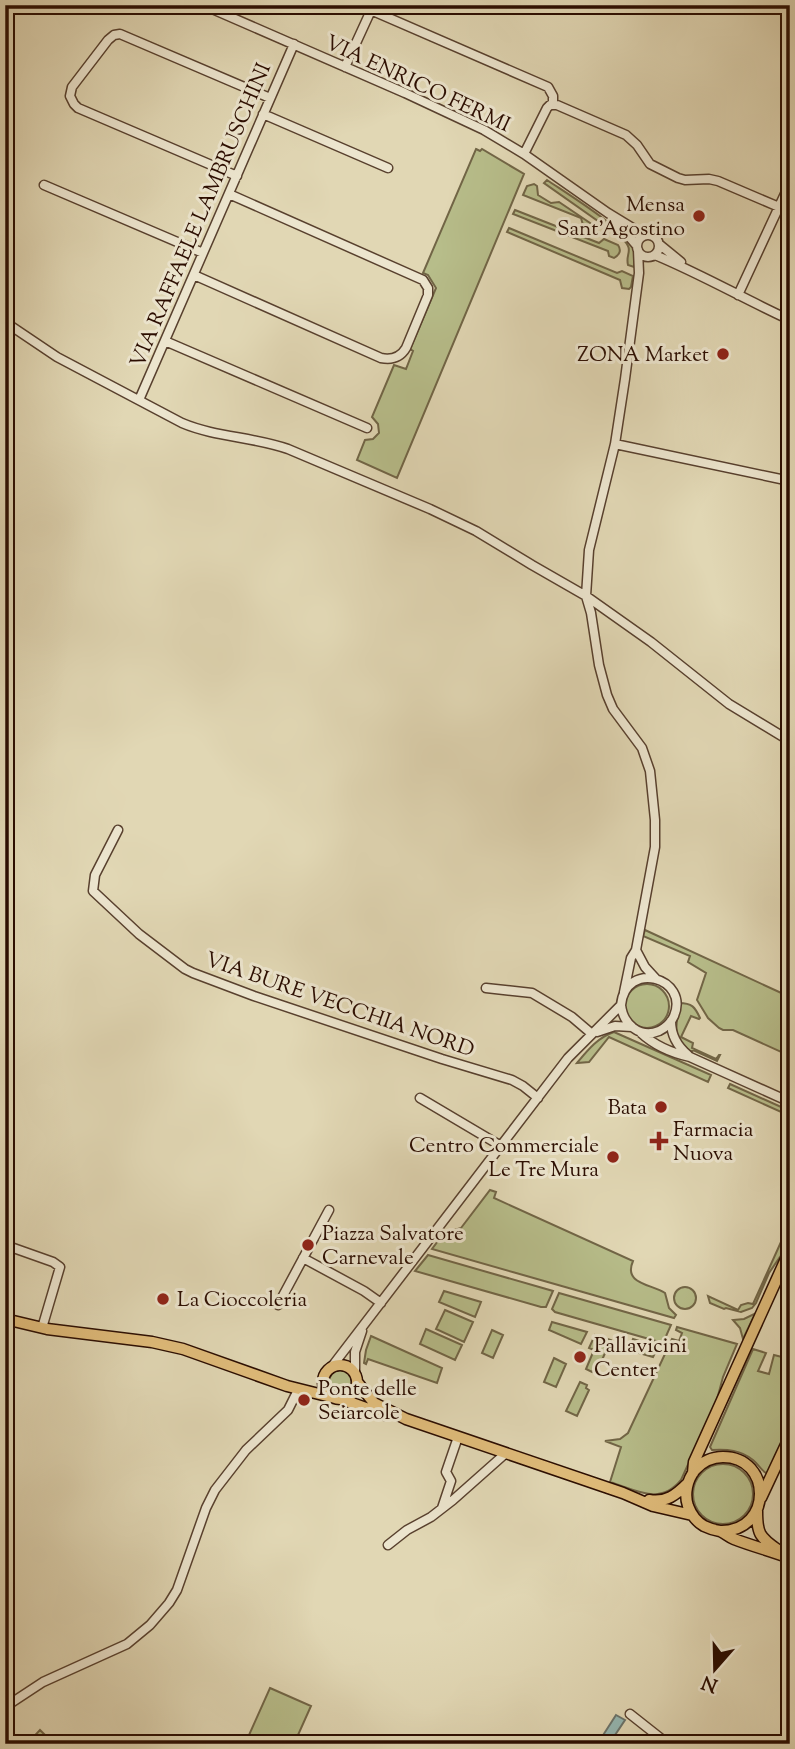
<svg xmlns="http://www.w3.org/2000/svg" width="795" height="1749" font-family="'Sorts Mill Goudy',serif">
  <rect width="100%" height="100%" fill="#e1d7b4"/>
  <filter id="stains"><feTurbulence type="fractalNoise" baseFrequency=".00286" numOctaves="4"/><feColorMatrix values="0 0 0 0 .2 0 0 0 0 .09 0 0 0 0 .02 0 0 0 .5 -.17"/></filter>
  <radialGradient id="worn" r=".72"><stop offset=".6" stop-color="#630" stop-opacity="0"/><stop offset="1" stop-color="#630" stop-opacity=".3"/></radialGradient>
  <path fill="#b7bd8a" stroke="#716546" stroke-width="2" d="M476,149L480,151L482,149L524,174L397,478L357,460L365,440L373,439L379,433L378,424L372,417L394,365L406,369L413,351L410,349L436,288L428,275L423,273Z
    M547,180C566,193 628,231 634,250C636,256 635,262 634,267L628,265C625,253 635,251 622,238L544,183Z
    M534,184L537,186L538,195L551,203L559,202L596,227V229L595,230L583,225L581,218L523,195L527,186Z
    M515,210L599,243L604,239L618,245C622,251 619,255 614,258L609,256L608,251L513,214Z
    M509,228L617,273L622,271L633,276L631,287L629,289L622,288L620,280L507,232Z
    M645,930L790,997V1056L733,1030H723L719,1028L708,1018L697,1000L706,973L688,962L690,956L643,936Z
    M625 1006a22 22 0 1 1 44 0a22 22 0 1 1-44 0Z
    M679,1003C692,1003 695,1007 700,1018L699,1019L691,1016L681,1037L693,1043L692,1048L716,1059L719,1055H720L717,1061L693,1050L692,1052L690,1051C669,1036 678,1024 679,1003Z
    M614,1032L711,1075L708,1082L609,1037L589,1062L577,1063C587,1051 598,1037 614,1032Z
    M730,1084L790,1111V1116L728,1088Z
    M490,1190L496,1192L494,1198L633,1261C623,1284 651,1284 665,1293L669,1308L676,1315L674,1318L432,1249L444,1233L461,1228Z
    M790,1222V1239L784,1251L769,1273L756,1303L752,1308L741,1312L726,1308L724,1309L710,1303L708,1296L738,1310L741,1305L748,1303L753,1304Z
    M428,1255L553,1291L546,1307H541L415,1271Z
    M674 1298a11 11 0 1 1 22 0a11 11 0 1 1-22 0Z
    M444,1291L481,1302L475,1317L439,1302Z
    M559,1293L671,1325L663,1343L555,1312L552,1309Z
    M445,1310L473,1322L464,1342L436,1329Z
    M754,1314V1316L743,1339L740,1328L733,1320L744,1319Z
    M552,1322L587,1332L581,1344L549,1330Z
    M677,1327L737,1344L723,1377L716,1403L681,1480C660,1506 636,1490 610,1482L621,1447L605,1441L620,1439L628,1433L672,1339L679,1341L682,1333L676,1330Z
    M426,1329L462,1345L455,1360L420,1344Z
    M492,1330L503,1335L493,1358L482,1353Z
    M595,1335L611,1340L597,1371L594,1369L592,1372L586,1369L594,1350L589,1348Z
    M371,1336L442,1368L437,1383L368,1359L366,1364L364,1363L366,1350Z
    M633,1339L658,1347L653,1357L629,1350Z
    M753,1349L766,1353L758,1371L769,1374L774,1355L790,1359V1424L769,1471L766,1473C761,1470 758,1464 753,1460C741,1450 727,1449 712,1450L710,1447Z
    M554,1358L566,1364L556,1387L544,1382Z
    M329 1382a12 12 0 1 1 24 0a12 12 0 1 1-24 0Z
    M580,1382L587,1385L586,1388L589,1390L577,1416L566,1411Z
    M693 1494a30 30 0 1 1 60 0a30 30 0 1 1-60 0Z
    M270,1688L311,1706L294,1744H245Z
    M40,1730L54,1744H27Z"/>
  <path fill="#95b8b3" stroke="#6b746c" stroke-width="2" d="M616,1715L625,1720L609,1744H599L598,1743Z"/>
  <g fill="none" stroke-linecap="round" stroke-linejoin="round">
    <defs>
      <path id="minor" d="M203,5L405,93L484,130L524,154L608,213L644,235
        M359,5L548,87L553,96V104
        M345,67L373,6
        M263,114L388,168
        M524,154L547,108L550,105H557L626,135L637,145L650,164L678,178L685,180L709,179L718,181L779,207
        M237,176L78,108L74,104L70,96L72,87L108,40L114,35L120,34L270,98
        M44,185L203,253
        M615,220L637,246
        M637 246a11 11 0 1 1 22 0a11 11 0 1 1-22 0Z
        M659,244L681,262
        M655,255C701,274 744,299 790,320
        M194,275L381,358C391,360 400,358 406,348L428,295V288L423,280L229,194
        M738,295L790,183
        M5,322L57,357L182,423C215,437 254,437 288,449L430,509L476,531L532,565L586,596L651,642L729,704L790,741
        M165,341L367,428
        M139,400L294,44
        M615,444L790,481
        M118,830L95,875L93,891L139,934L185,969L193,973L254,996L442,1059L512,1080L523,1086L538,1098
        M636,950L645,967L656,979
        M486,988L532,993L572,1017L592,1034
        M624,992L631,958L636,950L655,847V820L650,771L642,748L613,709L607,695L599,665L591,613L586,596L589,550L615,444L625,379L639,273L638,250
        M671,1021C671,1036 677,1046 688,1055
        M597,1032L615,1026L632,1027
        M641,1033C654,1045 672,1053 690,1057L790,1102
        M420,1098L501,1146
        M5,1245L53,1262L60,1267L42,1328
        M303,1258L364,1291L381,1303
        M278,1305L329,1210
        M330,1369L568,1058L621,1005C626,959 690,978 674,1016C671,1023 665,1028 659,1031C640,1039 623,1024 621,1005
        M355,1372V1352L362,1331
        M779,1460L790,1450
        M442,1508L451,1481L446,1472L458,1437
        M388,1545L407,1530L431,1517L453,1500L506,1453
        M5,1707L43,1682L127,1644L150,1625L169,1603L177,1590L206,1508L215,1490L246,1450L288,1410L298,1390
        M630,1714L668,1744"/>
      <path id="major" d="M5,1319L47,1329L152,1342L183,1349L287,1386L331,1397
        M323 1382a17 17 0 1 1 34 0a17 17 0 1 1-34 0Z
        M358,1383L374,1403L406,1419L623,1493L653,1506L692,1515
        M341,1399L385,1415
        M693,1473L694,1462L790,1250
        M761,1498L790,1436
        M649,1500C666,1503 676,1495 688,1483
        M757,1511C757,1533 759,1537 778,1550
        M722,1531C773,1530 772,1457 723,1457C712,1457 702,1462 695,1470C687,1480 684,1494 688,1506C691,1514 697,1522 704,1526C710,1529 714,1530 720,1531C725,1533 729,1537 734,1539C752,1546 771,1551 790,1558"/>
    </defs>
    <use href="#minor" stroke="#58402e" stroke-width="11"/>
    <use href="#major" stroke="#2b0d01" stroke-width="13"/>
    <use href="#minor" stroke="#ece5ce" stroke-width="8"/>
    <use href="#major" stroke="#e0bc7a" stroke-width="10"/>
  </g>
  <g fill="#8f2418" stroke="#ece5ce" stroke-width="2.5">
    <circle cx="699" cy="216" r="7"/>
    <circle cx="723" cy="354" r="7"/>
    <circle cx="661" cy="1107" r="7"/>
    <path d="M655.5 1130.5h7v7h7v7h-7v7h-7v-7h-7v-7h7z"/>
    <circle cx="613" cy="1157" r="7"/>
    <circle cx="308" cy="1245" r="7"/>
    <circle cx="163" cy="1299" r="7"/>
    <circle cx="580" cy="1357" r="7"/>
    <circle cx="304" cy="1400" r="7"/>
  </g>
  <g text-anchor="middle" stroke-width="6" stroke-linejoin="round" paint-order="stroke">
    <g font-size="21" fill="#2b0d01" stroke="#ece5ce">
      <text transform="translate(418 83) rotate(25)" y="7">VIA ENRICO FERMI</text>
      <text transform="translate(200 215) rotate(-67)" y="7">VIA RAFFAELE LAMBRUSCHINI</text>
      <text transform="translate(340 1004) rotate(19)" y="7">VIA BURE VECCHIA NORD</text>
    </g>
    <g font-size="21" fill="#2b0d01" stroke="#ece5ce" text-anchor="start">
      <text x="685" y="211" text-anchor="end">Mensa<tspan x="685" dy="24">Sant'Agostino</tspan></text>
      <text x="709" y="361" text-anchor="end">ZONA Market</text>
      <text x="647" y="1114" text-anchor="end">Bata</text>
      <text x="673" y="1136">Farmacia<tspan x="673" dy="24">Nuova</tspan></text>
      <text x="599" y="1152" text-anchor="end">Centro Commerciale<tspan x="599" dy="24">Le Tre Mura</tspan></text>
      <text x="322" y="1240">Piazza Salvatore<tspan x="322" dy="24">Carnevale</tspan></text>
      <text x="177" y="1306">La Cioccoleria</text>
      <text x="594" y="1352">Pallavicini<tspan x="594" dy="24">Center</tspan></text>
      <text x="318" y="1395">Ponte delle<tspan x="318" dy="24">Seiarcole</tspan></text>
    </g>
  </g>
  <rect width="795" height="1749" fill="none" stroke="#e1d7b4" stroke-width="28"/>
  <rect x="7" y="7" width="781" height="1735" fill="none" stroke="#2b0d01" stroke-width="3.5"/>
  <rect x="14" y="14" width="767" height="1721" fill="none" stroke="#2b0d01" stroke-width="2"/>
  <g transform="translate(715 1669) rotate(200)" stroke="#ece5ce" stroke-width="5" paint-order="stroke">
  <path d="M0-5L12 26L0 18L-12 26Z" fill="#2b0d01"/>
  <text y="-10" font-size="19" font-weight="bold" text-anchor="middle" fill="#2b0d01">N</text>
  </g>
  <rect width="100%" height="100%" filter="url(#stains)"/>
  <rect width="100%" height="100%" fill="url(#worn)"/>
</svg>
